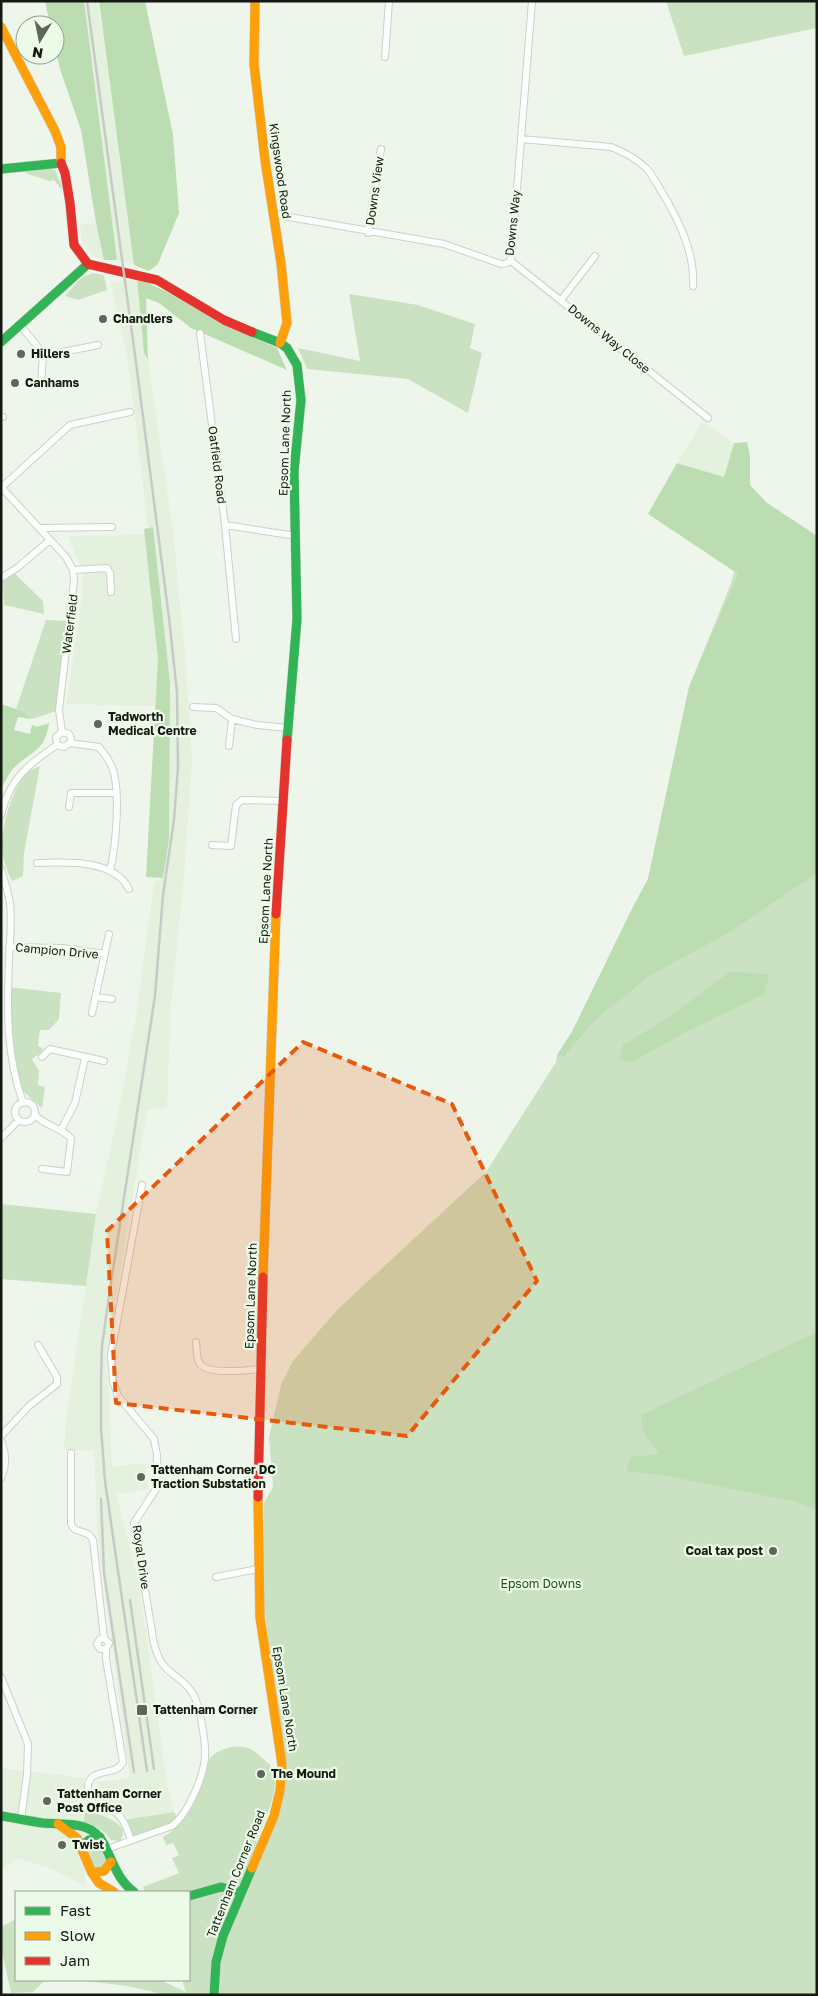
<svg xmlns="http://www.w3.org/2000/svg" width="818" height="1996" font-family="'Golos Text',sans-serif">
  <rect width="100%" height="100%" fill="#eef6eb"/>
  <path fill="#e3f1de" d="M84,1H98L134,265L117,260Z
    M96,223L104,260L95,257L88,252L82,241L80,225Z
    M137,278L144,353L148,360L173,530L186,666L192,761L184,877L171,1005L167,1107L147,1110L114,1309L108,1371L112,1467L145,1463L148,1489L116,1494L139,1583L166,1777L174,1812L133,1818L100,1804L97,1782L130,1778L98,1541L94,1451L64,1450L66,1420L96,1214L120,1104L136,1017L154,883L163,878L169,840L170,683L153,527L148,528L128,362L111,283Z
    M702,422L734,443L724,477L677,463Z
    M145,535L158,659L156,706L66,704L83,590V577L79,563L68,536Z
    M1,1768L84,1778L85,1886L54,1870L18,1858L1,1870Z"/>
  <path fill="#cae1c2" d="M666,1H817V28L684,56Z
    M42,168L55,170L62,186V190L54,180L49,181C40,176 29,177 22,170Z
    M93,273L104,275L107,290L78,300L65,296L81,278Z
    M349,294L418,305L475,324L470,348L482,353L468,413L408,379L307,369L298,348L360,361Z
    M767,503L817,536V1995H166L128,1986L77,1980H160L186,1992L182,1980H189V1892H145L143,1887L179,1873L172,1858L179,1855L173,1843L166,1845L163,1837C187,1824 196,1800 205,1775C207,1770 207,1761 211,1757C220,1748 238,1743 250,1749C257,1752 263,1759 268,1763C287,1779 262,1825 256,1843L272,1821L282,1764L264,1604L263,1564L264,1503L273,1487L269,1437L281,1385L293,1361L338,1309L486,1172L556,1062L557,1055L572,1032L632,909L648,879L689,687L730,586L743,543Z
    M12,571L43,601L44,614L4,605L3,577Z
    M46,620L70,621L59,710L32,719L25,712L16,709Z
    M40,766L24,853L23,876L12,881C7,870 2,860 2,847C2,825 11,791 26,774C29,770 36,768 40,766Z
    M8,987L61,993L59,1019L49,1030H40L38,1046L43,1048L41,1053L32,1059L39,1071L38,1085L45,1087L42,1108L17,1086Z
    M1,1204L96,1214L86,1286L1,1279Z
    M85,1802C87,1805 89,1809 93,1811C104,1818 132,1823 120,1841L111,1840C105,1831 95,1825 84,1822Z
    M174,1812L179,1820L131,1841L123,1820Z
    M89,1840L104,1843L108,1868L92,1873L80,1847Z
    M16,1919V1980H68L44,1981L33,1992L11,1993L1,1948V1927Z"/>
  <path fill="#bcddb1" d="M45,1H84L117,260H104L96,223L81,130L60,69L55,48V25H50Z
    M99,1H145L173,135L179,213L158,264L149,271L134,265Z
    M137,278L180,298L225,325L277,348L287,370L191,328L159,303L146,298L148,360L144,353Z
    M747,442L750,456V485L767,503L817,536V873L730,932L649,976L595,1020L564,1056L557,1055L572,1032L632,909L648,879L689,687L738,574L648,514L677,463L724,477L734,443Z
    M153,527L170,683L169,840L163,878L146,877L158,659L144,529Z
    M1,704L25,712L32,719L18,717L14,730L30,734L32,725L37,727L49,723C45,750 35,749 17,765C10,770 6,781 1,788Z
    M731,971L769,975L764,994L686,1032L630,1063L620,1059L623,1045L666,1019Z
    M817,1332V1510L796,1502L663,1475L626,1471L631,1457L659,1454L643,1432L641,1415Z"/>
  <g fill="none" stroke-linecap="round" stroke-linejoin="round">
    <defs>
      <path id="street" d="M385,57L389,1
        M521,139L611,147C624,152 637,159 647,169C652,175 656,182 660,189C678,218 695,252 693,286
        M272,214L444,244L501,264C510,264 511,260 512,252L532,1
        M368,233L381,149
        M511,261L708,418
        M561,300L595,256
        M20,325L43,353L47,355L98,345
        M200,333L225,525L296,536
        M41,385L43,353
        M1,417H3
        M1,487L66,557L73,570L74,581L59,710L62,732
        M2,487L70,425L130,412
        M225,525L236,639
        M39,528L112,527
        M73,570L107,568L110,573L111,592
        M1,578L17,568L50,540
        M193,707L216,708L232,719L229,746
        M232,719L257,725L288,728
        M70,743L99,747C104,753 109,760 112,767C121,789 116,847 110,870
        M57,745L64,747L70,743L71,738L69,734L62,732
        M57,745L56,737L62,732
        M69,807L71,793H115
        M1,815C9,780 28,764 57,745
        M212,845L231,846L236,805L242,800L283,801
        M37,863C66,862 114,859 129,889
        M1,869C4,880 8,891 10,903C12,921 10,941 9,960C7,1010 6,1054 23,1103
        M9,947L62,948L105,954
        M95,997L112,999
        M92,1013L109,934
        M42,1057L50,1049L104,1061
        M15 1112a10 10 0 1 1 20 0a10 10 0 1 1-20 0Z
        M35,1115C45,1126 60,1127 71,1138L67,1172L42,1169
        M61,1130L75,1103L85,1058
        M1,1138L19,1120
        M196,1342C197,1348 196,1357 199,1362C205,1376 248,1370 260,1369
        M1,1436L29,1406L57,1384V1377L38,1345
        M1,1440C6,1454 7,1464 1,1478
        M71,1453V1524C75,1535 87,1528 93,1540L104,1638L109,1643L106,1649V1659L123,1762C116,1778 86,1765 88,1791C89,1796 91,1801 95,1805C100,1808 105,1807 110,1809C123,1815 127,1828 131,1841
        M216,1577L258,1569
        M104,1638L100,1639L97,1644L100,1649H106
        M1,1677L28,1744L27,1774L21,1819
        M107,1849L172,1826C188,1814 203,1778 205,1758C206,1743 200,1702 191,1691C174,1669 163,1676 154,1644L134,1523L156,1489L157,1455L154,1439L118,1396L113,1381L111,1355L142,1185"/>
      <path id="fast" d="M1,169L61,163
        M252,332L280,343L287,348L297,365L301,400L294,471L297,619L287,740
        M1,342L88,264
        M1,1816C15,1818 29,1821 43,1823C65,1825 92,1820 104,1844C113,1862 117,1879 134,1892
        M80,1847L89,1840L100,1837
        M189,1896L221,1887L241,1892
        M214,1995L216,1962L223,1936L252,1868"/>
      <path id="slow" d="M255,1L254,64L265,160L281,263L287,323L280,343
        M1,27L55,131L61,147V163
        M263,1277L276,914
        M58,1824L77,1838L92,1873L99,1883L114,1892
        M252,1868L274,1816L280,1791L282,1764L260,1617L258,1497
        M92,1873L104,1871L111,1862"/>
      <path id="jam" d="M61,163L65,173L70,203L74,245L88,264L157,280L224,320L252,332
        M276,914L287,740
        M258,1497L263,1277"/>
    </defs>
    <use href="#street" stroke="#cbd1c8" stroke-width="8"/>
    <use href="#fast" stroke="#cbd1c8" stroke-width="10"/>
    <use href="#slow" stroke="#cbd1c8" stroke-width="10"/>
    <use href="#jam" stroke="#cbd1c8" stroke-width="10"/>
    <use href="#street" stroke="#fcfefc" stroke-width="6"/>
    <use href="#fast" stroke="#30b455" stroke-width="9"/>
    <use href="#slow" stroke="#ff9f0a" stroke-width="9"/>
    <use href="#jam" stroke="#e5322d" stroke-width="9"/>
    <path stroke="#c8cac7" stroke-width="2.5" d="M87,1L137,370L169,618L177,692L178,767L174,820L163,895L155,996L110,1289L102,1346L101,1379V1428L105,1481L147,1771
      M101,1499L104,1573L134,1772
      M130,1600L154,1769"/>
  </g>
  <path fill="#e8590c" fill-opacity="0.2" stroke="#e8590c" stroke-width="4" stroke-dasharray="10 6" stroke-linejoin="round" d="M303,1042L452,1104L537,1281L407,1436L116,1403L107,1231Z"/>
  <g fill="#60665e" stroke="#ecfbe7" stroke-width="2">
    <circle cx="103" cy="319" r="5"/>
    <circle cx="21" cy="354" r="5"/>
    <circle cx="15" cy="383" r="5"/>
    <circle cx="98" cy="724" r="5"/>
    <circle cx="141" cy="1477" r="5"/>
    <circle cx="773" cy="1551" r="5"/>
    <rect x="136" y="1704" width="12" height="12" rx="2.5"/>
    <circle cx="261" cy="1774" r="5"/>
    <circle cx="47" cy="1801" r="5"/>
    <circle cx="62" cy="1845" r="5"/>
  </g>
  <g text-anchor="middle" stroke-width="4.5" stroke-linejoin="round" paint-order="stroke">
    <g font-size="12" fill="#141912" stroke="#ecfbe7">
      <text transform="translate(280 171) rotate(82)" y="4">Kingswood Road</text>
      <text transform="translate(375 191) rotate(-82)" y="4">Downs View</text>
      <text transform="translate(513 223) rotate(-84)" y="4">Downs Way</text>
      <text transform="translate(609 339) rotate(39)" y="4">Downs Way Close</text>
      <text transform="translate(285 443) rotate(-88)" y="4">Epsom Lane North</text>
      <text transform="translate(217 465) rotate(83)" y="4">Oatfield Road</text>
      <text transform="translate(70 624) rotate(-83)" y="4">Waterfield</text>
      <text transform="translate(266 891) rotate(-87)" y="4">Epsom Lane North</text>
      <text transform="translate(57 951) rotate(5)" y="4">Campion Drive</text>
      <text transform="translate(251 1296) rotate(-88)" y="4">Epsom Lane North</text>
      <text transform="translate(141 1557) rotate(82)" y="4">Royal Drive</text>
      <text transform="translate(285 1699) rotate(81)" y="4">Epsom Lane North</text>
      <text transform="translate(236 1874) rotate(-68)" y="4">Tattenham Corner Road</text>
    </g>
    <g font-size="12" font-weight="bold" fill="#141912" stroke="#ecfbe7" text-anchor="start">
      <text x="113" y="323">Chandlers</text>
      <text x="31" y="358">Hillers</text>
      <text x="25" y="387">Canhams</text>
      <text x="108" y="721">Tadworth<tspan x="108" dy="14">Medical Centre</tspan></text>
      <text x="151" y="1474">Tattenham Corner DC<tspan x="151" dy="14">Traction Substation</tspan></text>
      <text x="763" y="1555" text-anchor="end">Coal tax post</text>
      <text x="153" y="1714">Tattenham Corner</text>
      <text x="271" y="1778">The Mound</text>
      <text x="57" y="1798">Tattenham Corner<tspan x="57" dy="14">Post Office</tspan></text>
      <text x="72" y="1849">Twist</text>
    </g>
    <g font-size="12" fill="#205107" stroke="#ecfbe7">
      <text x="541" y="1588">Epsom Downs</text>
    </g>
  </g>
  <rect width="818" height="1996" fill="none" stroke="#141912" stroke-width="5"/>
  <rect x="15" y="1891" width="175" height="90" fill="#ecfbe7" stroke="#96a192"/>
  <rect x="25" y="1907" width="25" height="8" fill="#30b455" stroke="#96a192"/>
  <text x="60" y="1916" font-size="15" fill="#141912">Fast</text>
  <rect x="25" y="1932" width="25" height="8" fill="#ff9f0a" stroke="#96a192"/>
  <text x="60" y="1941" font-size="15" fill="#141912">Slow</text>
  <rect x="25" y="1957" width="25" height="8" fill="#e5322d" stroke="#96a192"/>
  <text x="60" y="1966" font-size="15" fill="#141912">Jam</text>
  <g transform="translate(40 40) rotate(190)"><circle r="24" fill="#ecfbe7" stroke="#96a192"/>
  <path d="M0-4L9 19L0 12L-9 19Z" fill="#60665e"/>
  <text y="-8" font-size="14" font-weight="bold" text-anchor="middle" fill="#141912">N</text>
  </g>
</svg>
